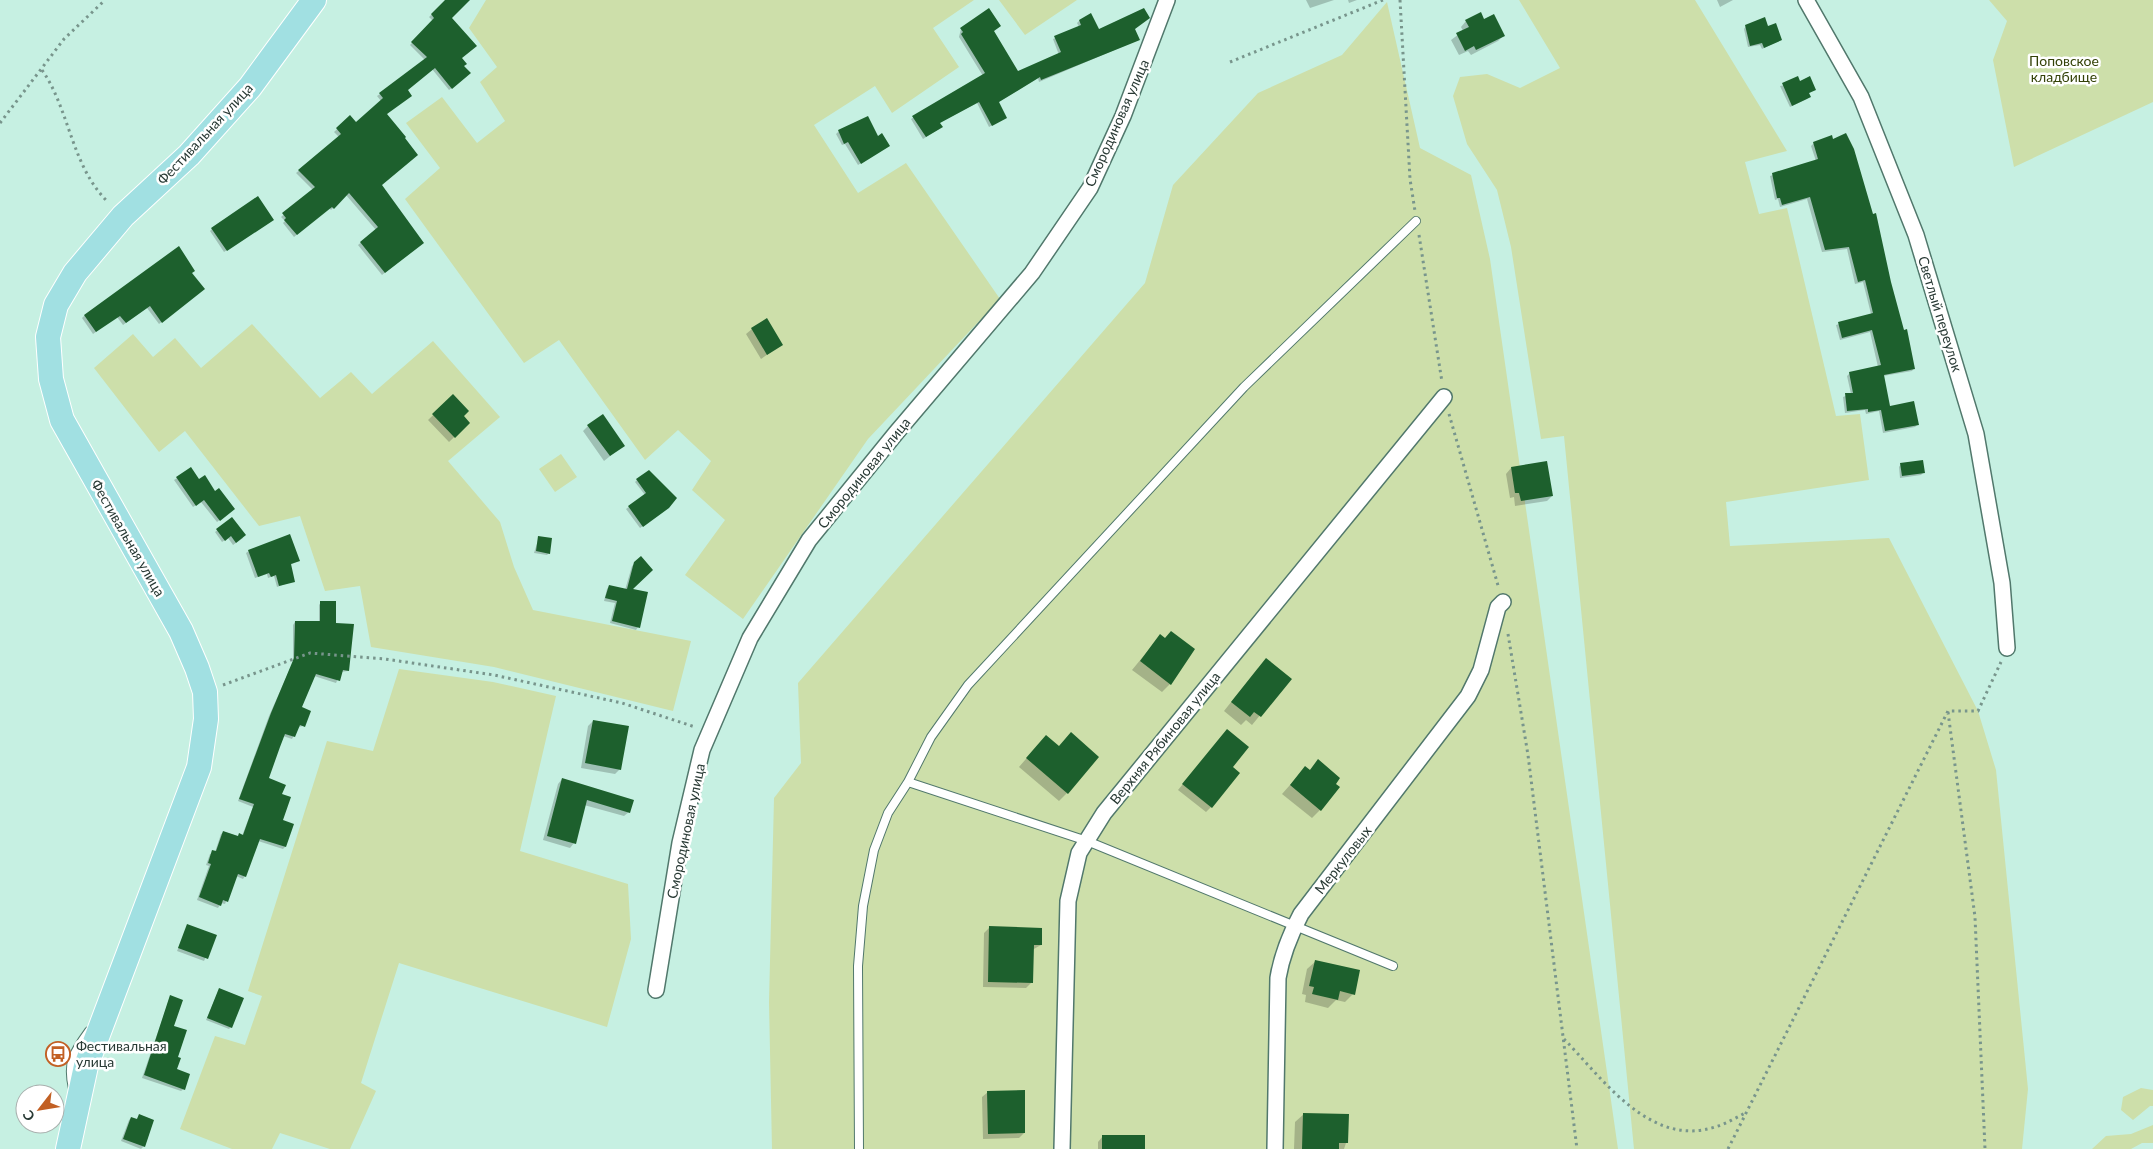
<svg xmlns="http://www.w3.org/2000/svg" width="2153" height="1149" font-family="Lato,sans-serif">
  <rect width="100%" height="100%" fill="#c6f0e2"/>
  <path fill="#cddfaa" d="M486,0H974L933,28L959,67L892,113L875,86L814,125L858,193L906,163L1000,299L868,439L743,619L685,575L725,520L692,490L711,461L678,430L645,460L559,340L524,363L405,199L440,168L406,123L442,97L477,143L505,121L480,82L497,67L469,28Z
    M999,0H1077L1025,35Z
    M1519,0H1695L1787,151L1745,162L1759,214L1787,208L1836,416L1860,414L1869,480L1726,502L1730,546L1889,538L1978,711L1996,770L2028,1089L2022,1149H1634L1564,436L1541,439L1511,247L1497,190L1467,144L1453,96L1460,77L1487,74L1520,88L1560,68Z
    M1989,0H2153V102L2014,167L1993,60L2007,21Z
    M1387,2L1420,148L1471,175L1490,259L1618,1149H772L769,1002L774,798L801,763L798,683L1145,283L1173,185L1258,93L1342,55Z
    M252,324L320,398L351,372L372,394L433,341L500,417L448,461L500,522L514,567L533,610L691,641L673,711L494,667L371,647L360,586L325,591L300,516L259,526L185,431L159,452L94,368L133,334L153,357L175,338L201,368Z
    M561,454L577,477L555,492L539,469Z
    M399,669L493,682L556,696L520,851L628,884L631,939L607,1027L399,963L361,1083L376,1091L350,1149H330L280,1133L272,1149H232L180,1129L215,1036L245,1045L262,996L248,991L327,741L373,751Z
    M2141,1088L2153,1090V1106H2150L2133,1120L2121,1110L2123,1097Z
    M2153,1125V1143H2142L2131,1149H2092L2106,1136L2131,1134Z"/>
  <path fill="#0003" d="M447,0H469L450,18L467,76L449,90L432,69L406,90L386,115L380,185L420,245L382,275L358,245L376,230L346,195L331,210L329,208L294,237L283,223L285,221L281,217L313,190L296,173L339,137L334,132L350,117L356,123L381,101L377,96L380,94L425,60L410,45L433,21L429,17Z
    M1306,0H1334L1310,8Z
    M1348,0H1357L1349,3Z
    M1717,0H1733L1720,7Z
    M1484,20L1504,35L1498,41L1471,55L1468,51L1459,55L1451,40L1463,31L1461,27L1466,21Z
    M1079,21L1099,30L1134,29L1138,40L1039,82L1038,78L997,103L1006,118L989,127L977,103L939,123V129L923,139L911,119L983,76L959,37L961,29L992,31L1018,73L1059,55L1053,39L1079,27L1077,23Z
    M1746,26L1768,27L1781,40L1762,49L1760,45L1748,47L1744,29Z
    M1799,82L1814,90L1808,94L1809,97L1807,99L1790,107L1780,86Z
    M839,131L877,138L888,146L858,165L845,144L842,145L836,134Z
    M1814,143L1873,215L1875,214L1890,282L1914,368L1912,371L1883,376L1889,407L1918,424L1915,427L1883,433L1879,411L1866,414L1865,410L1845,413L1843,397L1851,394L1847,376L1850,373L1878,367L1870,332L1840,340L1836,325L1871,314L1863,282L1855,284L1847,249L1822,252L1807,199L1780,207L1778,199L1775,200L1770,176L1816,161L1811,146Z
    M270,222L224,252L210,231L212,229Z
    M179,248L201,291L159,324L147,308L123,325L117,317L93,334L82,318L84,316Z
    M752,329L781,345L761,359L746,334Z
    M453,396L462,416L469,423L449,442L428,420Z
    M588,426L624,445L604,461L583,431Z
    M1901,464L1923,473L1921,475L1900,478L1899,467Z
    M1511,468L1552,496L1547,501L1515,506L1514,497L1510,498L1506,474Z
    M191,469L199,481L215,493L231,511L217,522L201,502L193,507L174,480Z
    M637,480L665,510L640,528L626,509L645,495L635,482Z
    M232,518L243,538L233,545L228,538L222,542L215,532Z
    M539,537L549,553L547,555L534,553Z
    M249,551L298,561L290,565L294,581L277,587L274,576L268,578L267,574L255,578L246,553Z
    M641,558L630,589L638,627L636,630L610,623L615,603L604,601L607,589L609,586L625,590L632,566Z
    M321,602L335,624L348,671L341,672L336,683L314,676L300,708L303,726L298,727L292,739L283,736L267,779L281,795V821L285,847L283,849L258,841L245,876L243,879L236,876L225,904L221,903L218,908L197,900L209,866L206,865L210,854L215,852L221,834L224,832L237,837L242,836L253,807L238,801L269,716L293,662V625L295,622L319,623V605Z
    M1160,636L1170,684L1162,692L1132,670Z
    M1258,668L1290,679L1252,725L1246,720L1241,725L1224,711Z
    M593,721L620,769L615,774L581,768L588,726Z
    M1222,736L1231,767L1211,807L1206,812L1178,790Z
    M1038,745L1067,793L1059,801L1019,767Z
    M1318,761L1320,810L1312,818L1282,794L1305,768L1309,771Z
    M562,779L629,812L624,816L584,805L574,843L570,848L543,840L558,784Z
    M187,926L215,936L204,961L177,951Z
    M990,927L1041,945L1032,950L1031,983L1026,988L983,987L984,933Z
    M1316,961L1353,994L1345,1002L1336,1000L1328,1008L1305,1002L1306,995L1302,994L1307,969Z
    M219,990L231,1027L229,1029L206,1020Z
    M170,997L176,1058L175,1070L184,1089L181,1091L142,1078Z
    M988,1092L1024,1133L1019,1138L983,1139L982,1097Z
    M1304,1114L1346,1143L1344,1149H1294L1295,1122Z
    M139,1116L144,1146L141,1149L121,1141L129,1120L131,1118L136,1120Z
    M1103,1136L1144,1149H1098V1142Z"/>
  <path fill="#1d602d" d="M445,0H470L452,18L477,46L462,58L467,64L464,66L471,73L452,89L435,68L408,90L412,96L387,114L406,137L405,138L418,155L382,185L424,243L385,273L360,242L378,227L349,193L334,209L332,207L297,235L284,220L286,218L282,213L315,187L298,170L341,134L336,128L350,115L356,122L383,98L379,93L427,57L411,42L434,18L431,14Z
    M989,8L1001,26L994,31L1018,71L1061,52L1054,36L1081,25L1079,20L1091,13L1099,29L1144,8L1150,18L1135,29L1140,40L1041,80L1040,77L999,102L1007,118L992,126L979,102L940,123L943,127L926,137L912,116L985,73L961,34L963,32L960,28Z
    M1481,12L1484,19L1494,14L1505,36L1476,50L1474,46L1465,51L1456,33L1469,27L1465,20Z
    M1765,17L1768,26L1776,23L1782,40L1764,48L1762,43L1750,46L1745,25Z
    M1798,76L1800,81L1810,76L1816,90L1809,93L1811,97L1792,106L1782,83Z
    M868,116L878,136L882,133L890,146L861,164L848,142L844,144L838,130Z
    M1846,133L1854,149L1873,214L1876,213L1891,282L1904,330L1907,329L1915,369L1884,375L1890,406L1914,401L1919,425L1885,431L1881,410L1868,412V409L1847,411L1845,393H1853L1849,372L1881,365L1872,330L1842,338L1838,322L1873,313L1865,280L1858,282L1849,247L1825,250L1810,197L1782,205L1780,198H1777L1772,173L1818,159L1813,142L1832,135L1833,139Z
    M258,196L274,220L227,251L211,228Z
    M179,246L195,271L192,273L205,289L162,323L150,306L126,323L120,316L96,332L84,315Z
    M767,318L783,345L767,355L751,328Z
    M453,394L469,411L464,416L470,423L455,438L432,414Z
    M603,414L625,446L610,456L587,425Z
    M1923,460L1925,473L1902,476L1900,463Z
    M1547,461L1553,496L1521,501L1519,493H1515L1511,467Z
    M191,467L199,479L205,475L215,491L219,488L235,509L220,521L204,500L196,506L176,477Z
    M649,470L677,498L669,508L643,527L628,506L646,493L636,479Z
    M232,517L246,535L236,543L231,536L225,541L216,529Z
    M290,534L300,561L291,564L295,582L279,586L276,575L271,577L269,573L258,577L248,550Z
    M538,536L552,538L550,554L536,551Z
    M641,556L653,570L633,589L648,592L640,628L612,621L617,601L605,598L609,585L627,589L634,562Z
    M320,601H336V623L354,624L349,671L343,670L340,681L316,674L302,707L311,711L305,727L300,725L295,737L285,734L280,747L269,778L286,785L282,794L291,797L283,820L294,824L286,847L260,839L246,877L238,874L228,902L223,900L221,906L199,897L211,864L208,863L212,850L216,851L223,831L238,836L239,833L243,835L254,804L239,799L271,713L294,658L295,621H320Z
    M1171,631L1195,649L1171,685L1140,661L1160,634L1165,638Z
    M1266,658L1292,679L1261,717L1254,712L1250,717L1231,702Z
    M593,720L629,726L621,770L585,763Z
    M1227,729L1249,747L1233,767L1240,773L1212,808L1182,784Z
    M1071,732L1099,757L1068,794L1026,758L1046,735L1059,746Z
    M1318,759L1340,778L1336,784L1340,787L1321,811L1290,785L1305,766L1310,770Z
    M562,778L634,800L630,813L587,800L576,844L547,836Z
    M187,924L217,935L208,959L178,948Z
    M989,926L1042,928V945H1034L1033,983L988,982Z
    M1315,960L1360,970L1355,995L1340,991L1338,1000L1312,994L1314,987L1309,986Z
    M219,988L244,998L232,1028L207,1018Z
    M170,995L183,1000L174,1026L187,1030L178,1057L181,1058L177,1069L190,1074L185,1090L144,1075Z
    M1025,1090V1133L988,1134L987,1091Z
    M1303,1113L1349,1114L1348,1143H1339V1149H1302Z
    M139,1114L154,1120L145,1147L123,1139L131,1117L137,1119Z
    M1102,1135H1145V1149H1102Z"/>
  <g fill="none" stroke-linecap="round" stroke-linejoin="round">
    <defs>
      <path id="lane" d="M908,782L931,737L968,685L1244,387L1416,221
        M73,1089C67,1062 73,1053 89,1031
        M859,1149L858,966L863,906L874,850L888,813L908,782L1087,841L1393,966"/>
      <path id="street" d="M1806,0L1861,97L1916,235L1976,434L2002,583L2007,648
        M656,990L680,843L702,750L750,638L809,540L896,433L1032,273L1090,188L1123,116L1167,0
        M1062,1149L1068,901L1079,853L1104,813L1444,397
        M1275,1149L1278,978C1282,954 1290,935 1301,914L1468,696L1481,670L1498,607L1503,602"/>
      <path id="primary" d="M68,1149L86,1066L199,767L206,719L205,692L197,668L181,631L62,420L51,379L48,337L56,305L75,273L123,216L189,155L250,87L314,0"/>
    </defs>
    <use href="#lane" stroke="#51786c" stroke-width="10"/>
    <use href="#street" stroke="#51786c" stroke-width="18"/>
    <use href="#primary" stroke="#fff" stroke-width="26"/>
    <path stroke="#78958c" stroke-width="3" stroke-dasharray="2.5 4" stroke-linecap="butt" d="M1400,0L1410,179L1415,211
      M1230,62L1383,0
      M42,70C70,110 71,166 108,202
      M0,123L64,39L105,0
      M1419,235L1442,382
      M1449,414L1499,589
      M1508,634L1528,755L1577,1149
      M223,685L310,653L385,659L494,675L622,703L695,727
      M1948,712L1975,917L1985,1149
      M1564,1039C1603,1079 1650,1148 1715,1127C1726,1124 1737,1117 1747,1112
      M1728,1149L1948,711H1978L2001,662"/>
    <use href="#lane" stroke="#fff" stroke-width="8"/>
    <use href="#street" stroke="#fff" stroke-width="15"/>
    <use href="#primary" stroke="#a1e0e2" stroke-width="24"/>
  </g>
  <defs>
    <symbol id="bus-ring" viewBox="-11 -11 22 22"><circle r="9.5" fill="#fff" stroke="#c26024" stroke-width="1.5"/><path d="M-5-6H5V4H4V6H2V4H-2V6H-4V4H-5ZM-3.5-4V0h7V-4ZM-3.5 1.2v1.5H-2V1.2ZM2 1.2v1.5H3.5V1.2Z" fill="#c26024"/></symbol>
  </defs>
  <g fill-rule="evenodd">
    <use href="#bus-ring" x="44" y="1040" width="28" height="28"/>
  </g>
  <g text-anchor="middle" stroke-width="5" stroke-linejoin="round" paint-order="stroke">
    <g font-size="14" fill="#344208" stroke="#fff">
      <text x="2064" y="66">Поповское<tspan x="2064" dy="16">кладбище</tspan></text>
    </g>
    <g font-size="14" fill="#293a35" stroke="#fff">
      <text transform="translate(1117 123) rotate(-66)" y="5">Смородиновая улица</text>
      <text transform="translate(205 134) rotate(-47)" y="5">Фестивальная улица</text>
      <text transform="translate(1940 314) rotate(73)" y="5">Светлый переулок</text>
      <text transform="translate(864 473) rotate(-51)" y="5">Смородиновая улица</text>
      <text transform="translate(128 538) rotate(60)" y="5">Фестивальная улица</text>
      <text transform="translate(1165 738) rotate(-51)" y="5">Верхняя Рябиновая улица</text>
      <text transform="translate(686 831) rotate(-78)" y="5">Смородиновая улица</text>
      <text transform="translate(1343 860) rotate(-52)" y="5">Меркуловых</text>
    </g>
    <g font-size="14" fill="#293a35" stroke="#fff" text-anchor="start">
      <text x="76" y="1051">Фестивальная<tspan x="76" dy="16">улица</tspan></text>
    </g>
  </g>
  <g transform="translate(40 1109) rotate(239)"><circle r="24" fill="#ffffff" stroke="#a9b0ae"/>
  <path d="M0-4L9 19L0 12L-9 19Z" fill="#c26024"/>
  <text y="-8" font-size="14" font-weight="bold" text-anchor="middle" fill="#293a35">С</text>
  </g>
</svg>
